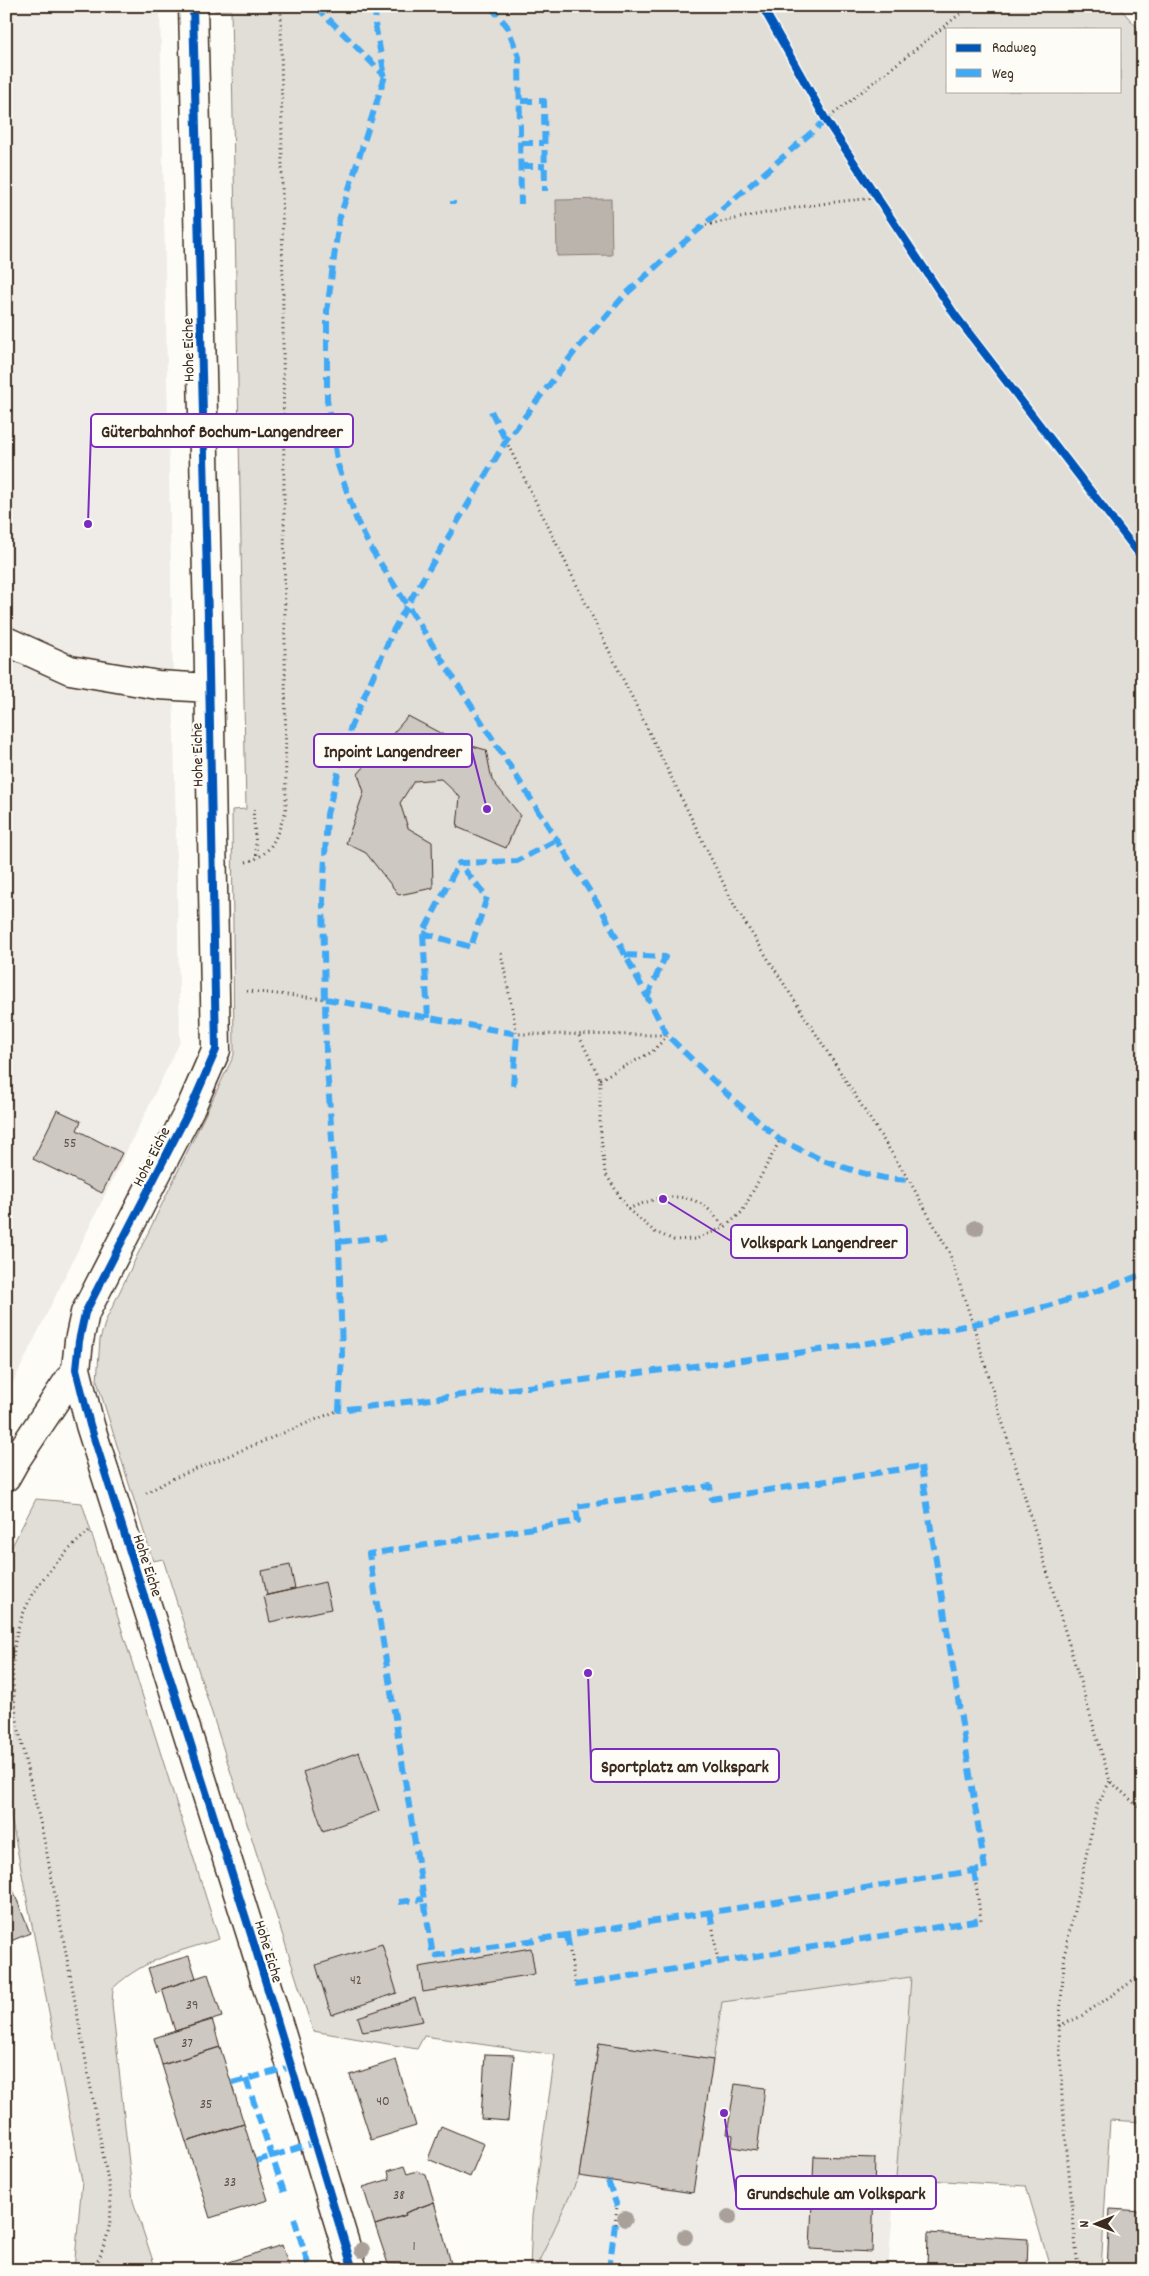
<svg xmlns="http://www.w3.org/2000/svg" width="1149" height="2276" font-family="Dekko,sans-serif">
  <rect width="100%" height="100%" fill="#fdfcf7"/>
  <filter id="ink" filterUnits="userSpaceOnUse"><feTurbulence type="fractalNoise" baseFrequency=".02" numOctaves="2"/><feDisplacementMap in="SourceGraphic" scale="10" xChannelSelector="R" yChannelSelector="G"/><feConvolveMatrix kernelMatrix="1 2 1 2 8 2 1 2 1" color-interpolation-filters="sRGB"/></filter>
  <g filter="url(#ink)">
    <path fill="#efece7" d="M6,6H160L180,1042L6,1397Z
      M912,1977L888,2270H530L532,2216L560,2017L722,2002Z"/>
    <path fill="#e1ded7" stroke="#8e847a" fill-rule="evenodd" d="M215,6H1118L1143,34V2122L1110,2120L1101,2270H1051L1026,2186L896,2178L911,1977L722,2002L713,2060L599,2043L579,2176L535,2270H530L532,2216L555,2055L424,2036L417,2049L313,2031L163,1559L153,1561L97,1381L100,1339L106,1320L234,1055L232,810L246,809L231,10L215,11ZM948,29H1120V91H948Z
      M36,1499L82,1503L219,1939C178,1952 146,1958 113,1988L112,2004L133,2201L156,2270H74L82,2181L6,1792V1558Z"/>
    <path fill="#bbb4ad" stroke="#887d74" d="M611,199L612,255L557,256L556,200Z"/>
    <path fill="#cdc8c2" stroke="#3b2a1e" d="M408,716L455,741L486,750L492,780L520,815L506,848L457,827L460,797L441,779L414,781L400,803L408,828L432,842L433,888L399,895L366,853L346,843L364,792L358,774Z
      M57,1110L81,1121L77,1130L122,1153L102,1193L33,1159Z
      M290,1565L295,1589L267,1595L262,1571Z
      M325,1582L331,1609L270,1622L264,1596Z
      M359,1752L379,1811L323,1831L303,1772Z
      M6,1872L30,1933L6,1943Z
      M382,1944L397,1993L331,2015L316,1965Z
      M531,1948L535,1974L423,1992L419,1967Z
      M189,1956L196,1978L162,1989L163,1991L156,1993L148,1968Z
      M208,1974L222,2017L175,2031L162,1989Z
      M415,1998L423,2021L363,2032L358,2017Z
      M212,2019L220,2047L162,2065L154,2038Z
      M599,2043L713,2060L693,2193L579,2176Z
      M220,2047L244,2124L186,2142L162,2065Z
      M485,2054L514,2055L508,2121L481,2119Z
      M396,2060L416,2126L371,2140L350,2075Z
      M735,2084L765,2088L757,2151L732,2147L733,2135L727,2134Z
      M244,2124L268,2200L210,2218L186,2142Z
      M441,2126L484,2144L470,2177L428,2159Z
      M814,2156L875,2158L872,2252L810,2249Z
      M404,2166L407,2174L417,2171L426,2175L434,2202L405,2213L406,2215L375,2225L363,2187L390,2179L388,2171Z
      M434,2202L452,2267L388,2264L375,2225L406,2215L405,2213Z
      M1110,2209L1143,2211V2270H1107Z
      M928,2233L1028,2239L1027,2270H927Z
      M282,2245L290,2270H227L225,2263Z"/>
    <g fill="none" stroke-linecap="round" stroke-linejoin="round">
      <defs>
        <path id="minor" d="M193,6L208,618L216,1050L192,1105L85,1313L79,1341L76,1369L90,1425L254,1944L353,2270
          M6,641L70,670L158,685L209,688
          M6,1477L15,1461L76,1369"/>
      </defs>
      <use href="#minor" stroke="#3b2a1e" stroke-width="31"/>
      <path stroke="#3b2a1e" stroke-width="3" stroke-dasharray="1 4" stroke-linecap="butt" d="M826,120L970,6
        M701,226C759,214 817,202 877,198
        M506,441L735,907L909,1180L949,1252L973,1324L1110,1781L1143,1811
        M253,809L257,859
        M246,862C274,855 276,835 286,811L281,6
        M501,953L517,1034L667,1035
        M247,991L326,999
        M579,1036L600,1079V1126L605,1173L628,1209L655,1232L674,1240L696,1239L725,1227L742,1212L780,1140
        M600,1079L652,1052L667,1036
        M628,1209C652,1199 679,1190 703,1205C711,1210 718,1220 725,1227
        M146,1493L172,1479L339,1410
        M89,1531C55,1561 23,1595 15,1642C4,1706 35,1789 47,1854C69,1966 89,2079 110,2192C113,2226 107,2239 94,2270
        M976,1884L981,1920
        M713,1929L718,1962
        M570,1952L575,1985
        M1059,2026L1080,2017L1143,1974
        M615,2224L617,2206
        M1078,2270L1062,2097L1059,2026L1065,1952L1097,1806L1110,1781"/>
      <use href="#minor" stroke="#fdfcf7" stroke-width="28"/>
      <path stroke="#3fa9f5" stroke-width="6" stroke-dasharray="12 6" stroke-linecap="butt" d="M316,6L385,76
        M376,6L375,24L385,76L339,220L327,311V400L338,465L357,521L370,547L603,912L667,1035L731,1098L780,1140L820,1159L858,1172L884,1178L909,1180
        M490,6L507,26L519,57L521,204
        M521,101H544L545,191
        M826,120L661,262L625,295L576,350L506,441L408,604L393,631L351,726L327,814L323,900L326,1052L339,1242L342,1355L339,1410C465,1395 592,1379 718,1363C861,1345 1008,1328 1143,1274
        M521,143H544
        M521,166H545
        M453,201V204
        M491,411L506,441
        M423,933L471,947L487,897L459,863
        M625,955L665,957L647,997
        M326,999L517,1034L513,1086
        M428,1018L423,933L459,863L517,861L557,840
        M339,1242L382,1237L383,1245
        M921,1466L985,1869L433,1956L369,1554L578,1521L576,1507L710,1486L712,1499Z
        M974,1870L976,1884
        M399,1902L424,1899
        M710,1912L713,1929
        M567,1935L570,1952
        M575,1985L981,1920
        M246,2079L284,2192
        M232,2083L291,2067
        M256,2161L315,2143
        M608,2181L617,2206
        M294,2218L310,2270
        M609,2270L615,2224"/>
      <defs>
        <path id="cycleway" d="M193,6L208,618L216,1050L192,1105L85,1313L79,1341L76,1369L90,1425L254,1944L353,2270
          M762,6L826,120L955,315L1143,559"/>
      </defs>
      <use href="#cycleway" stroke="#fdfcf7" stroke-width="11"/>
      <use href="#cycleway" stroke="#0057b8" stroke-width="8"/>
    </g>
    <g fill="#a9a199">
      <circle cx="976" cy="1228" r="8"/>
      <circle cx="729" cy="2217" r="8"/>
      <circle cx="625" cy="2219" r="8"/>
      <circle cx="685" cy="2237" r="8"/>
      <circle cx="362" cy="2250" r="8"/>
    </g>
  </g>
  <g text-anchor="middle" stroke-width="5" stroke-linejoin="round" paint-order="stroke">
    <g font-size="14" fill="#605247">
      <text x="70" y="1147">55</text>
      <text x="356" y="1984">42</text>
      <text x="192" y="2009">39</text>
      <text x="187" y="2047">37</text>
      <text x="383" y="2105">40</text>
      <text x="206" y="2108">35</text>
      <text x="230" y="2186">33</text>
      <text x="399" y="2199">38</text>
      <text x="414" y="2250">1</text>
    </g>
    <g font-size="16" fill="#3b2a1e" stroke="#fdfcf7">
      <text transform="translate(187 350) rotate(-91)" y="6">Hohe Eiche</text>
      <text transform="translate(196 755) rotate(-91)" y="6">Hohe Eiche</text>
      <text transform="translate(150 1156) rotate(-63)" y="6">Hohe Eiche</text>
      <text transform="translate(149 1565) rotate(72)" y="6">Hohe Eiche</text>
      <text transform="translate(270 1951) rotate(73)" y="6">Hohe Eiche</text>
    </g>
  </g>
  <path fill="none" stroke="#7b2cbf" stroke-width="2" d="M88 524L91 431M487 809L472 751M663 1199L731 1241M588 1673L591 1765M724 2113L736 2193"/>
  <g fill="#7b2cbf" stroke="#fdfcf7" stroke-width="2">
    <circle cx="88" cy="524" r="5"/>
    <circle cx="487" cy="809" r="5"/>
    <circle cx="663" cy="1199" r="5"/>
    <circle cx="588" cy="1673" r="5"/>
    <circle cx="724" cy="2113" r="5"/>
  </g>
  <g fill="#fdfcf7" stroke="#7b2cbf" stroke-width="2">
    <rect x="91" y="414" width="262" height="33" rx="5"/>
    <rect x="314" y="734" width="158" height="33" rx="5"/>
    <rect x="731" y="1225" width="176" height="33" rx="5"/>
    <rect x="591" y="1749" width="188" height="33" rx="5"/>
    <rect x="736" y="2176" width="200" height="33" rx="5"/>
  </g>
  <g font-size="18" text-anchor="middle" font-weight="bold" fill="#3b2a1e">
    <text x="222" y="437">Güterbahnhof Bochum-Langendreer</text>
    <text x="393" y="757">Inpoint Langendreer</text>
    <text x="819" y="1248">Volkspark Langendreer</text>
    <text x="685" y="1772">Sportplatz am Volkspark</text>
    <text x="836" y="2199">Grundschule am Volkspark</text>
  </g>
  <rect width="1149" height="2276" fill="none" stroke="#fdfcf7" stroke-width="25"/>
  <rect x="12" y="12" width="1124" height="2251" fill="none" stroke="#3b2a1e" stroke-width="2" filter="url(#ink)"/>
  <rect x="946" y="28" width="175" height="65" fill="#fdfcf7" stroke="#afa8a0"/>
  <rect x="956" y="44" width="25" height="8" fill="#0057b8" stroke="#afa8a0"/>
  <text x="992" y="52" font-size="15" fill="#3b2a1e">Radweg</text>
  <rect x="956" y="69" width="25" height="8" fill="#3fa9f5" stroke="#afa8a0"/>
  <text x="992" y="78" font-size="15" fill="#3b2a1e">Weg</text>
  <g transform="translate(1096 2224) rotate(269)" stroke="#fdfcf7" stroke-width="4" paint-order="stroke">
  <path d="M0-4L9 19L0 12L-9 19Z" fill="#3b2a1e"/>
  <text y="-8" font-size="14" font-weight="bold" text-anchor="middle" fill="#3b2a1e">N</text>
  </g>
</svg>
